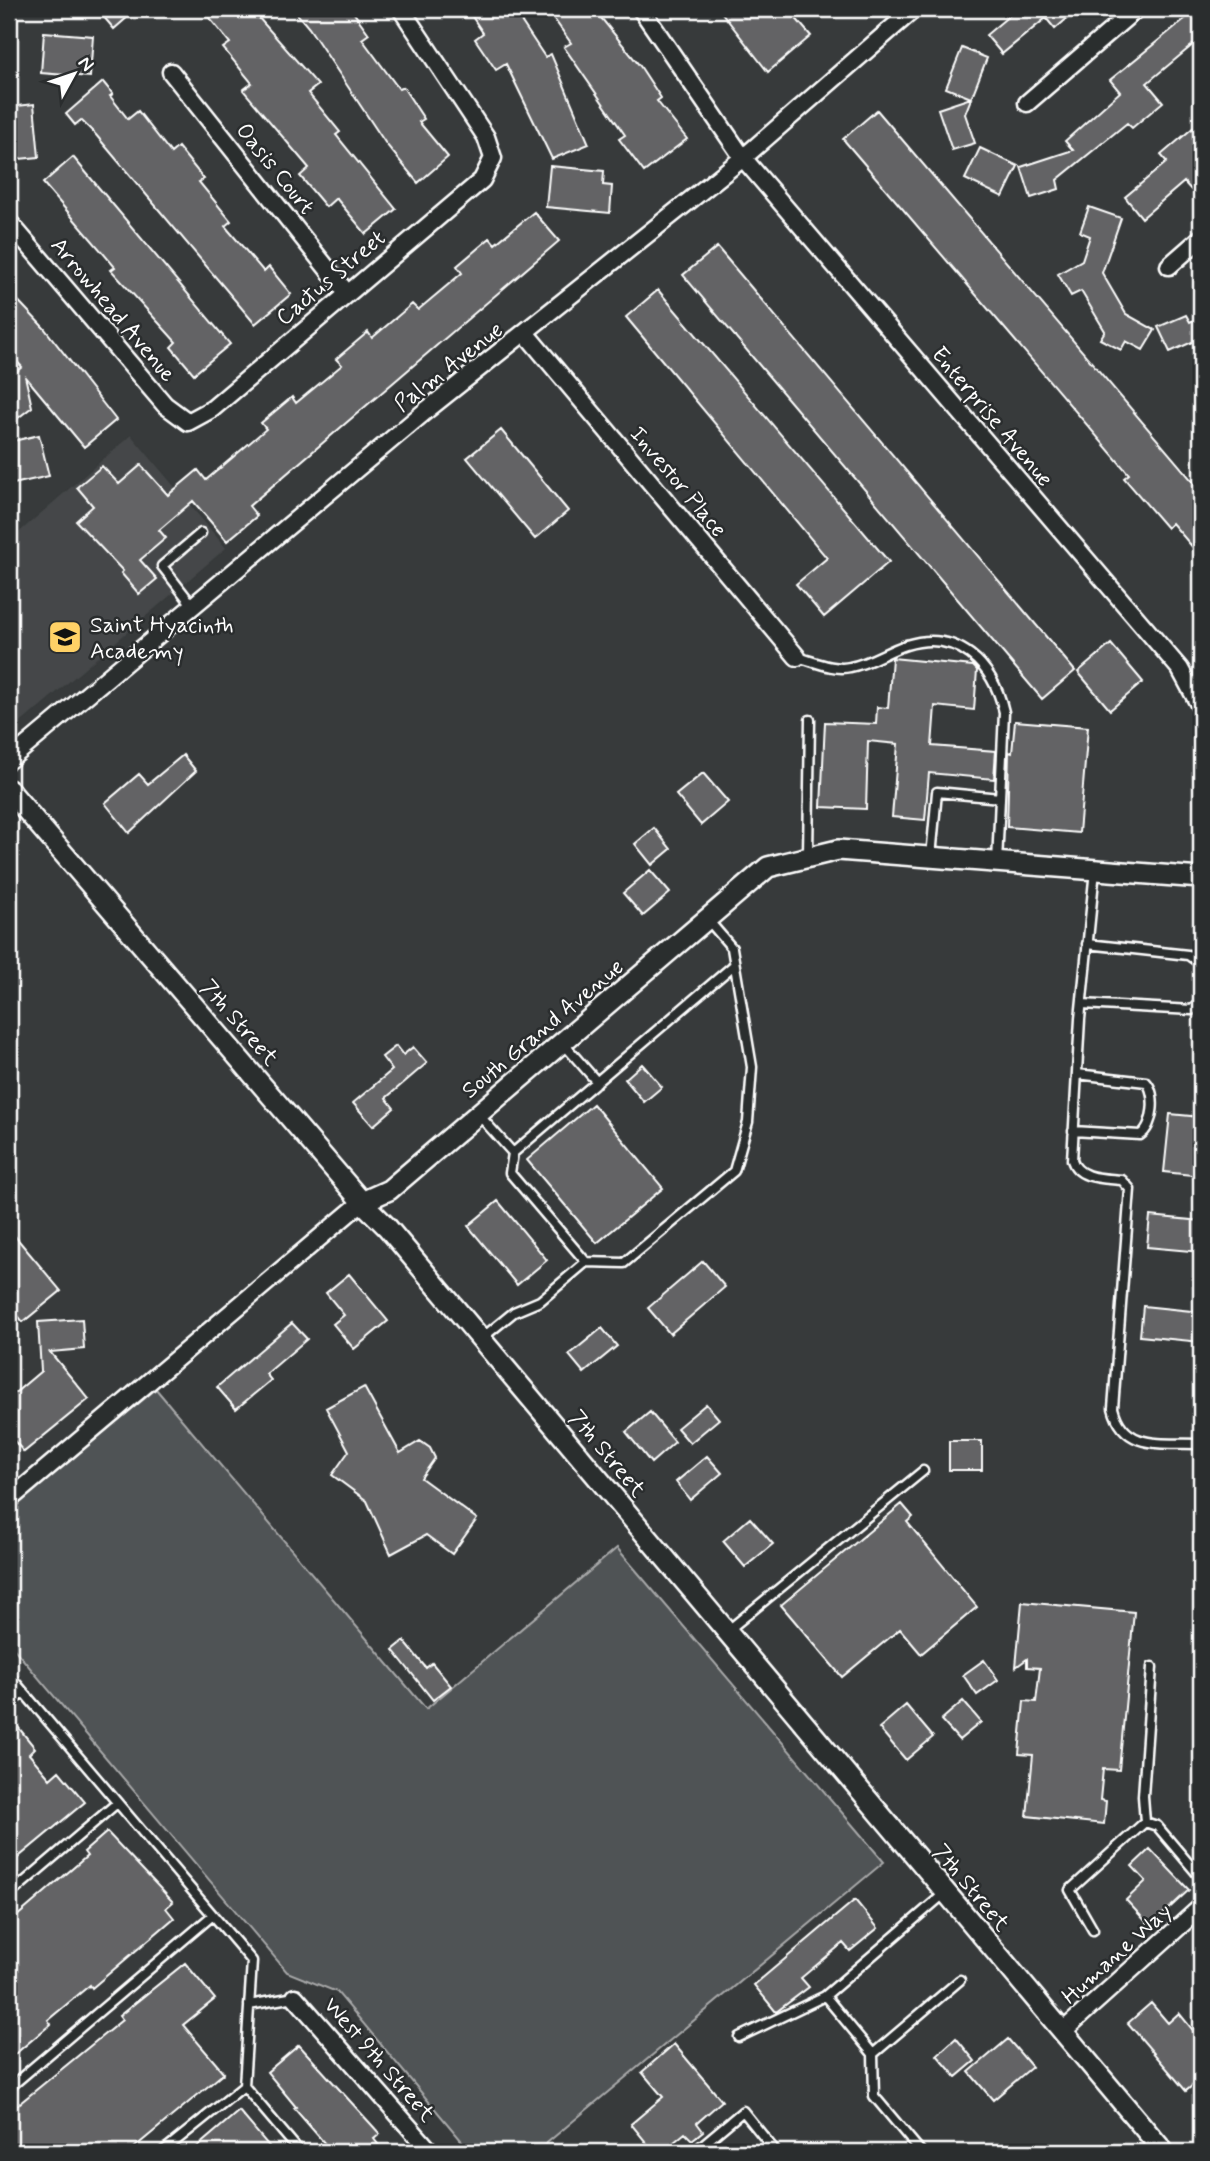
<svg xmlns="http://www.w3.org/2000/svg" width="1210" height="2161" viewBox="0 0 1210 2161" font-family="Mynerve,sans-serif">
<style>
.built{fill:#444748}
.green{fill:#505354;stroke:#a8a9aa;stroke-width:2}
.building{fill:#636465;stroke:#fff;stroke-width:2}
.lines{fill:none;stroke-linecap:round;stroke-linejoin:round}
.service-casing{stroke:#fff;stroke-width:13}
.minor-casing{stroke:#fff;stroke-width:21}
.tertiary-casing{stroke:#fff;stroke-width:24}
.service{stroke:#2a2d2e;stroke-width:8}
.minor{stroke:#2a2d2e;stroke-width:16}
.tertiary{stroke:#2a2d2e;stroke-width:19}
.labels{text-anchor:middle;stroke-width:5;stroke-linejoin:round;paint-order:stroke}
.street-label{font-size:23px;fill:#fff;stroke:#2a2d2e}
.poi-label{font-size:23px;fill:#fff;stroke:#2a2d2e;text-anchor:start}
</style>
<rect width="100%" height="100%" fill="#373a3b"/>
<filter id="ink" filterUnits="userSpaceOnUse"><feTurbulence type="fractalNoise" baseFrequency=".0143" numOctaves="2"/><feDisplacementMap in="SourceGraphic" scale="14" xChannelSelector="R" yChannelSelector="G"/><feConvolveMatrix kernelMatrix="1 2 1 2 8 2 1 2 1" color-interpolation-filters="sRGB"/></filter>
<g filter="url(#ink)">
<path class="built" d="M 131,435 L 226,548 L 17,726 L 9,726 L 9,541 Z"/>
<path class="green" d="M 156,1389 L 426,1709 L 617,1548 L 884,1862 L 536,2152 L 471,2152 L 337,1992 L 287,1972 L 9,1643 L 9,1522 L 21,1501 Z"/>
<path class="building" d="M 97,9 L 137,9 L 114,29 Z
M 202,9 L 251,9 L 318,85 L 308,93 L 340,132 L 336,135 L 396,209 L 366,234 L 336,198 L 326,207 L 300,176 L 309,168 L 243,90 L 252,83 L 223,48 L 230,43 Z
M 293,9 L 351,9 L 369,34 L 362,39 L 399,89 L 403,87 L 424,119 L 419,122 L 448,157 L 418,183 L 386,144 L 309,28 Z
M 467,9 L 513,9 L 545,57 L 551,54 L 589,144 L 552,159 L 506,64 L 496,70 L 475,39 L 483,33 Z
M 547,9 L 594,9 L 640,66 L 661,98 L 657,101 L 687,139 L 644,172 L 619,139 L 625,135 L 564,47 L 571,43 Z
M 719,9 L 788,9 L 811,36 L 768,72 Z
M 1017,9 L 1078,9 L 1055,29 L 1046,18 L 1002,54 L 986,35 Z
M 1197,9 L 1201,9 L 1201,38 L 1147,83 L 1163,102 L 1132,128 L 1127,123 L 1057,180 L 1059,189 L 1031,198 L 1021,167 L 1073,150 L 1065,141 L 1120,92 L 1110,80 Z
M 44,32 L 93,36 L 90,77 L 41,73 Z
M 962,48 L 987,58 L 965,114 L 975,143 L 952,150 L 938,109 L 971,98 L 946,88 Z
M 103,82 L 113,94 L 110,96 L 128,119 L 138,111 L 171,153 L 178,147 L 204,179 L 199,182 L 231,221 L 225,226 L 264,272 L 269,267 L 291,294 L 255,324 L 96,135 L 81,120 L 75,125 L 66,114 Z
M 34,104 L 39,157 L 9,160 L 9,107 Z
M 877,110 L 1201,491 L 1201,557 L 1172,523 L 1167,528 L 1124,478 L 1129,474 L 843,139 Z
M 1201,121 L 1201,185 L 1193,192 L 1184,182 L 1142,218 L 1125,197 L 1167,162 L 1161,155 Z
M 980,148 L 1018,166 L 1003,197 L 965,179 Z
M 73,157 L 230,344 L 194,374 L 171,347 L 176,342 L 111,270 L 115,267 L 43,183 Z
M 550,166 L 604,171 L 603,185 L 612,186 L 610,213 L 546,207 Z
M 1089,207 L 1121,218 L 1102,273 L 1126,314 L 1155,330 L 1143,350 L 1126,341 L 1121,350 L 1100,339 L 1105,331 L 1081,291 L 1071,296 L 1058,274 L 1082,260 L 1090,236 L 1080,232 Z
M 534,212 L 559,241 L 249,506 L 257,516 L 227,541 L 193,501 L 159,530 L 166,538 L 140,560 L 157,579 L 139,594 L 121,573 L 123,571 L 76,521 L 93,506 L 77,487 L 102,466 L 119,484 L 141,465 L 168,495 L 198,470 L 206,480 L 266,429 L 261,423 L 292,397 L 296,403 L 342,365 L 336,359 L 368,332 L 372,338 L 412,304 L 418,310 L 462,273 L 457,266 L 490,238 L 495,244 Z
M 717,247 L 1075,671 L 1042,699 L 683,275 Z
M 658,290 L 889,562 L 824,617 L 796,584 L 827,558 L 626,317 Z
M 9,291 L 44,328 L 116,420 L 84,447 L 25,376 L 32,407 L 9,425 L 9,378 L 22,367 L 9,353 Z
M 1186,315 L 1190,322 L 1201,317 L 1201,338 L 1170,352 L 1158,327 Z
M 501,430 L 568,511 L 535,539 L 467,458 Z
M 39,435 L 49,476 L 9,485 L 9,442 Z
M 1111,644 L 1143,682 L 1110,710 L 1078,672 Z
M 892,658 L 973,666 L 977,670 L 974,710 L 935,706 L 932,746 L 996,751 L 994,779 L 929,773 L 925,820 L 892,817 L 898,744 L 868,741 L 866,809 L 821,807 L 825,722 L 876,724 L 877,707 L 888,708 Z
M 1015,721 L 1088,727 L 1079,833 L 1007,827 L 1009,752 L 1012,753 Z
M 183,755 L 196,771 L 129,833 L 105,803 L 139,774 L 148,784 Z
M 703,773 L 728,802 L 701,825 L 676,795 Z
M 654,828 L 671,849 L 652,865 L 635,844 Z
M 650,870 L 670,893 L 643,916 L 623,893 Z
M 396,1046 L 403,1055 L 413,1047 L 427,1063 L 386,1098 L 394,1108 L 373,1126 L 353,1103 L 392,1070 L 382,1057 Z
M 642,1064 L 662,1087 L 644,1102 L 625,1079 Z
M 593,1104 L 663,1188 L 597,1243 L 527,1160 Z
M 1170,1114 L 1201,1117 L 1201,1176 L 1164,1172 Z
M 498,1201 L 547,1260 L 517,1285 L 468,1226 Z
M 1150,1216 L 1201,1221 L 1201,1252 L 1147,1247 Z
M 9,1229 L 61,1291 L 23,1322 L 9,1305 Z
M 703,1261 L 725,1287 L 670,1334 L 648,1308 Z
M 349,1274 L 388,1321 L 354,1349 L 333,1324 L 344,1315 L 326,1293 Z
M 1143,1306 L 1201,1312 L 1201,1342 L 1140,1336 Z
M 82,1319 L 84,1349 L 50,1352 L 89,1399 L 24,1452 L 9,1435 L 9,1398 L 41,1371 L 38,1322 Z
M 292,1323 L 307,1339 L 266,1374 L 271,1380 L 236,1409 L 217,1387 Z
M 602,1328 L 617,1346 L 584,1373 L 569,1355 Z
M 364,1387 L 400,1453 L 420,1441 L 430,1448 L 435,1458 L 421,1478 L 477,1519 L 452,1554 L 426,1535 L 391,1554 L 367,1501 L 332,1475 L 349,1451 L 326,1408 Z
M 706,1404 L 719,1419 L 690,1443 L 677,1428 Z
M 650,1412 L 675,1442 L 651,1463 L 626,1432 Z
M 949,1441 L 982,1441 L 982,1470 L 949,1470 Z
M 707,1456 L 722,1473 L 690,1500 L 676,1482 Z
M 902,1504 L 913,1517 L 907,1522 L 977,1607 L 921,1654 L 900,1629 L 842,1677 L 781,1605 Z
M 750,1518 L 773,1544 L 745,1567 L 723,1541 Z
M 1022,1602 L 1134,1612 L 1119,1770 L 1103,1769 L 1100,1800 L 1106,1801 L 1104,1824 L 1027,1816 L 1033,1755 L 1019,1754 L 1024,1701 L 1036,1702 L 1040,1668 L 1027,1667 L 1027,1659 L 1016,1667 Z
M 404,1641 L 426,1668 L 432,1663 L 451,1686 L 433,1700 L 393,1650 Z
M 984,1660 L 998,1680 L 977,1695 L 963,1675 Z
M 963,1701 L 981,1722 L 959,1740 L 941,1720 Z
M 906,1705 L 933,1737 L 906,1760 L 879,1728 Z
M 18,1727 L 35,1748 L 29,1754 L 50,1779 L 59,1771 L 85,1802 L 9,1865 L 9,1735 Z
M 107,1832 L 173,1902 L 166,1908 L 174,1918 L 92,1988 L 90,1985 L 48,2020 L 51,2024 L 9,2059 L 9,1923 L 87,1856 L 84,1852 Z
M 1150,1849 L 1189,1890 L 1150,1926 L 1126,1900 L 1146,1881 L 1132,1866 Z
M 855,1900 L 878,1928 L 850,1951 L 843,1943 L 801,1978 L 809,1987 L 776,2012 L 754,1985 Z
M 185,1963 L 215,1999 L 183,2025 L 224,2073 L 129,2152 L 9,2152 L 9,2112 L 122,2020 L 119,2016 Z
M 1151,2003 L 1168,2023 L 1179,2013 L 1201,2040 L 1201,2078 L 1186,2091 L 1128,2023 Z
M 956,2038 L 975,2061 L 956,2077 L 937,2055 Z
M 1008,2039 L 1032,2067 L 993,2100 L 969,2072 Z
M 674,2044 L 722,2101 L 697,2123 L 703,2131 L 692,2140 L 685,2133 L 662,2152 L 654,2152 L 631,2124 L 663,2097 L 642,2072 Z
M 299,2045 L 380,2134 L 374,2139 L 384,2152 L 332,2152 L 294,2108 L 296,2107 L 267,2072 Z
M 239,2111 L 274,2152 L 191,2152 Z"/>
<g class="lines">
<g class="service-casing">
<path id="service" d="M 193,606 L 162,566 L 201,533
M 797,657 C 813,661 834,671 850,667 C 869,664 887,651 906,645 C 958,629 993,664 1004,712 L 997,863
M 808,856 L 810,720
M 931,857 L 937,792 L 1000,798
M 1095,870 L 1080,1019 L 1072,1160 C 1078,1180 1105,1178 1122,1180 L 1130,1189 L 1113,1408 C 1124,1452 1164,1442 1201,1444
M 1087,944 L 1188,955 L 1201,964
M 1082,1004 L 1192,1010 L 1199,1003 L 1201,981
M 563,1043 L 597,1082
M 478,1114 L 513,1153
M 1073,1131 L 1140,1135 C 1154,1127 1157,1093 1146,1082 L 1077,1074
M 586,1262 L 510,1173 L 513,1153 L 734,965
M 481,1339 L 514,1312 L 540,1301 L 586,1262 L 624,1263 L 734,1171 L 748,1122 L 752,1067 L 732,948 L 708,920
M 726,1632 L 923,1471
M 9,1675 L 252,1961 L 244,2086 L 300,2152
M 9,1705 L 23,1692
M 1145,1822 L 1143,1796 L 1152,1667
M 9,1895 L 117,1803
M 1093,1930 L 1070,1890 L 1145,1822 L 1157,1826 L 1201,1878
M 249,2005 L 295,1997
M 739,2037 L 825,1996
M 873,2054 L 960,1980
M 9,2088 L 213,1915
M 162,2152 L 244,2086
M 694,2152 L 743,2111 L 776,2152
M 921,2152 L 874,2096 L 873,2054 L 825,1996 L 945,1893"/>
</g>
<g class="minor-casing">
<path id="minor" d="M 641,9 L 743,158 L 1180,669 L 1201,708
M 171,72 L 346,292
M 1027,103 L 1136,9
M 9,222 L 165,405 L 188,422 L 212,409 L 482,180 L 493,158 L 486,137 L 401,9
M 1169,266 L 1201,238
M 526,334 L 797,657
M 9,760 L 428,409 L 743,158 L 914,9
M 9,1500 L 362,1202
M 295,1997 L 431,2152
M 1062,2032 L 1201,1907"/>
</g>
<g class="tertiary-casing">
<path id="tertiary" d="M 9,790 L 362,1202 L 387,1227 L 1164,2152
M 362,1202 L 389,1190 L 768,867 L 838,850 L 1201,878"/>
</g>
<use href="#service" class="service"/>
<use href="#minor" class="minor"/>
<use href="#tertiary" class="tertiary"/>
</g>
</g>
<defs>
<g id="school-square" transform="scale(1.75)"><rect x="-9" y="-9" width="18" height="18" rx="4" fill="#ffd166" stroke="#2a2d2e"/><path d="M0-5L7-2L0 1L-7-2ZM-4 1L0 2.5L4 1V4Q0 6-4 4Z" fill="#111"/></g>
</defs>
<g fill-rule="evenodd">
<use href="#school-square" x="65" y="637"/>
</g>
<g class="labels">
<g class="street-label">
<text transform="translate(276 168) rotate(51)" y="8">Oasis Court</text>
<text transform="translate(330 277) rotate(-40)" y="8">Cactus Street</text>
<text transform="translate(114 309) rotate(50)" y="8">Arrowhead Avenue</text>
<text transform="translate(448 366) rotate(-38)" y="8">Palm Avenue</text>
<text transform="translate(993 416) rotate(50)" y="8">Enterprise Avenue</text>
<text transform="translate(679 481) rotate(50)" y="8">Investor Place</text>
<text transform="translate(240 1022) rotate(49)" y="8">7th Street</text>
<text transform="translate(542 1028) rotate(-40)" y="8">South Grand Avenue</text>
<text transform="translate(608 1453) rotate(50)" y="8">7th Street</text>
<text transform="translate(972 1887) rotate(50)" y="8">7th Street</text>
<text transform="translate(1116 1953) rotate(-42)" y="8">Humane Way</text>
<text transform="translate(380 2059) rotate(49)" y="8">West 9th Street</text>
</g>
<g class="poi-label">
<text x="90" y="632">Saint Hyacinth<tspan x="90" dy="26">Academy</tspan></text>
</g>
</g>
<rect width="1210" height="2161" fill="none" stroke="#2a2d2e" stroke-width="35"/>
<rect x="18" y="18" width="1175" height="2126" fill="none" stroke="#fff" stroke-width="2.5" filter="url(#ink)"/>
<g transform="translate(74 74) rotate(50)" stroke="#2a2d2e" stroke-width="5" paint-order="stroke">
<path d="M0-5L12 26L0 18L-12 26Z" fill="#ffffff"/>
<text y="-10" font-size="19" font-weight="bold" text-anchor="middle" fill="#ffffff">N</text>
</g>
</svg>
